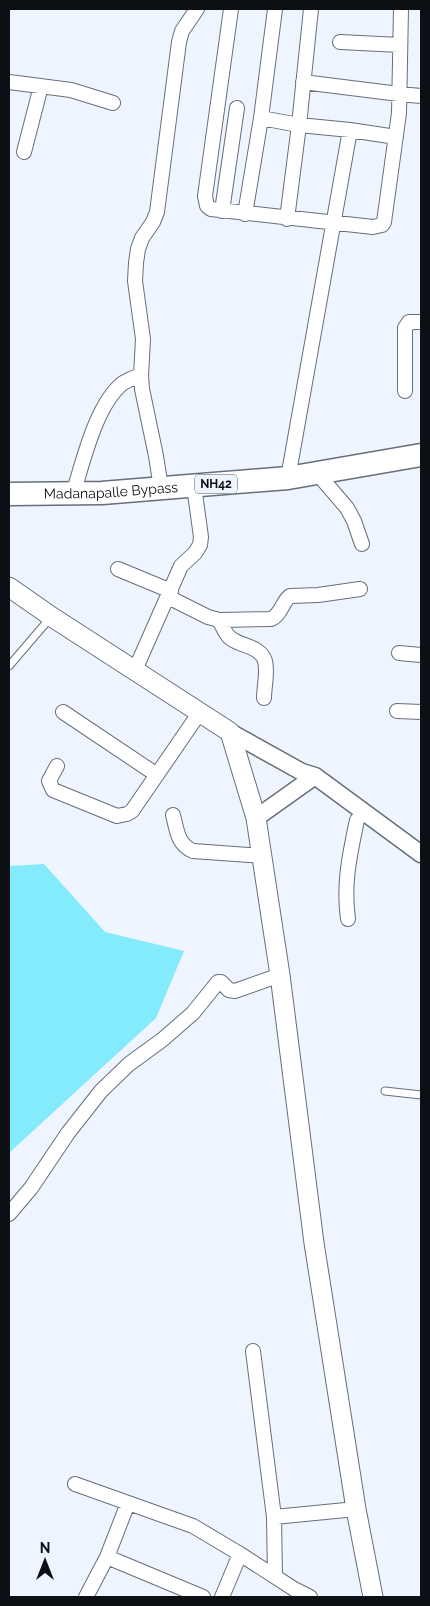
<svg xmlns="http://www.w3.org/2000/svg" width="430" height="1606" viewBox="0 0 430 1606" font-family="Raleway,sans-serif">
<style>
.water{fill:#83ebfc}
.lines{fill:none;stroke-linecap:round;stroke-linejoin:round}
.service-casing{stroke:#666e7c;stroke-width:9}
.minor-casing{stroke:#666e7c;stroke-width:16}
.tertiary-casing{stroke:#666e7c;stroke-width:19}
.secondary-casing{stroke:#666e7c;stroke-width:21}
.trunk-casing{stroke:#666e7c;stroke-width:25}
.service{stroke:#fff;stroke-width:7}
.minor{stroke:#fff;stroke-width:14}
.tertiary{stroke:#fff;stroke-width:16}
.secondary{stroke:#fff;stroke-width:19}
.trunk{stroke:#fff;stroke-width:22}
.labels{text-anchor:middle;stroke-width:4;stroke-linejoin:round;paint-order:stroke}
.shield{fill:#eff5fe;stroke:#50545a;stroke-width:1}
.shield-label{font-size:12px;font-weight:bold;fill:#0c0f14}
.street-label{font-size:14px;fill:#0c0f14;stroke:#eff5fe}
</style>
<rect width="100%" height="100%" fill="#eff5fe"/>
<path class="water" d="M 44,864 L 105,932 L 184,951 L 156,1018 L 9,1153 L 9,866 Z"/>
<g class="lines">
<g class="service-casing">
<path id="service" d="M 9,666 L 51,617
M 385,1091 L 421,1095"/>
</g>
<g class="minor-casing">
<path id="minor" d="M 231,9 L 205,196 L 207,206 L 211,209 L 373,227 L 382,225 L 384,222 L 399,113 L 401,9
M 340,42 L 400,45
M 9,82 L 71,90 L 113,103
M 303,82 L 399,94 L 421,96
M 261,118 L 299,125 L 350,130 L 288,478
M 350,130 L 396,137
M 24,152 L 41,86
M 222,211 L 237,108
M 245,214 L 261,118 L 275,9
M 287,219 L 299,125 L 311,9
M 405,391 L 405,328 L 409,322 L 421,322
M 317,473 L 347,508 L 354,521 L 362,544
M 161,488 L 156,456 L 142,389 L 141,375 L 143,339 L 135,281 L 136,263 L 138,249 L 142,238 L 153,222 L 157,212 L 179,42 L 182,31 L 197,9
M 73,494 C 83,462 96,404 123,383 C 128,380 135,377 141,375
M 118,569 L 171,591
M 168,597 L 208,617 L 219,620 L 271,619 C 281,615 282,602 290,596 L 318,595 L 360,589
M 219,620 C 222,625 225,633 229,637 C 240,647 260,645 265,661 C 268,672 264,687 264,698
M 399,653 L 421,655
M 135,670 L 181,566 L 195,553 L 200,545 L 201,537 L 194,486
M 397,711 L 421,712
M 63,712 L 157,775
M 57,766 L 49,781 L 53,790 L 117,816 L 127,814 L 132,811 L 200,712
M 173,815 C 177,830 177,844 193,851 L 262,856
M 348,919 C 343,883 350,854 357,820
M 9,1214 L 31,1188 L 68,1133 L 101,1091 L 129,1064 L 162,1040 L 193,1013 L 218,982 L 221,982 L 229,990 L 235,991 L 280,975
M 253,1351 L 274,1517 L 275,1576
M 75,1484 L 193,1526 L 240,1554
M 274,1517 L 356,1509
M 107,1557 L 128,1503
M 86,1597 L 107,1557 L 203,1597
M 222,1597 L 240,1554 L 294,1589 L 310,1597"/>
</g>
<g class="tertiary-casing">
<path id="tertiary" d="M 230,732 L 302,772 L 315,776 L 421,854
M 256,818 L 315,776"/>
</g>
<g class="secondary-casing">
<path id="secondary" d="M 9,587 L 52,617 L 230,732 L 256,818 L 280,975 L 314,1243 L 356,1509 L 373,1597"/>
</g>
<g class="trunk-casing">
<g id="trunk">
<path id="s1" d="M 9,494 L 102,493 L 288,478 L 421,455"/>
</g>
</g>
<use href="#service" class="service"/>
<use href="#minor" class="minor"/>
<use href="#tertiary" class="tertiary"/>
<use href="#secondary" class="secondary"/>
<use href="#trunk" class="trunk"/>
</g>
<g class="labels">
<rect class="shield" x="195" y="474.5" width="42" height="19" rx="4"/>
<g class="shield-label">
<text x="216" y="488">NH42</text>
</g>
<g class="street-label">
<text dy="5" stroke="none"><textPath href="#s1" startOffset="102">Madanapalle Bypass</textPath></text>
</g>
</g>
<rect width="430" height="1606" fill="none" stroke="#0c0f14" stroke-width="20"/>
<g transform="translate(45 1561)" stroke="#eff5fe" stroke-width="4" paint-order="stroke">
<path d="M0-4L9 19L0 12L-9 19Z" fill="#0c0f14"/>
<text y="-8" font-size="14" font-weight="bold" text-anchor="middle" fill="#0c0f14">N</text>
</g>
</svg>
